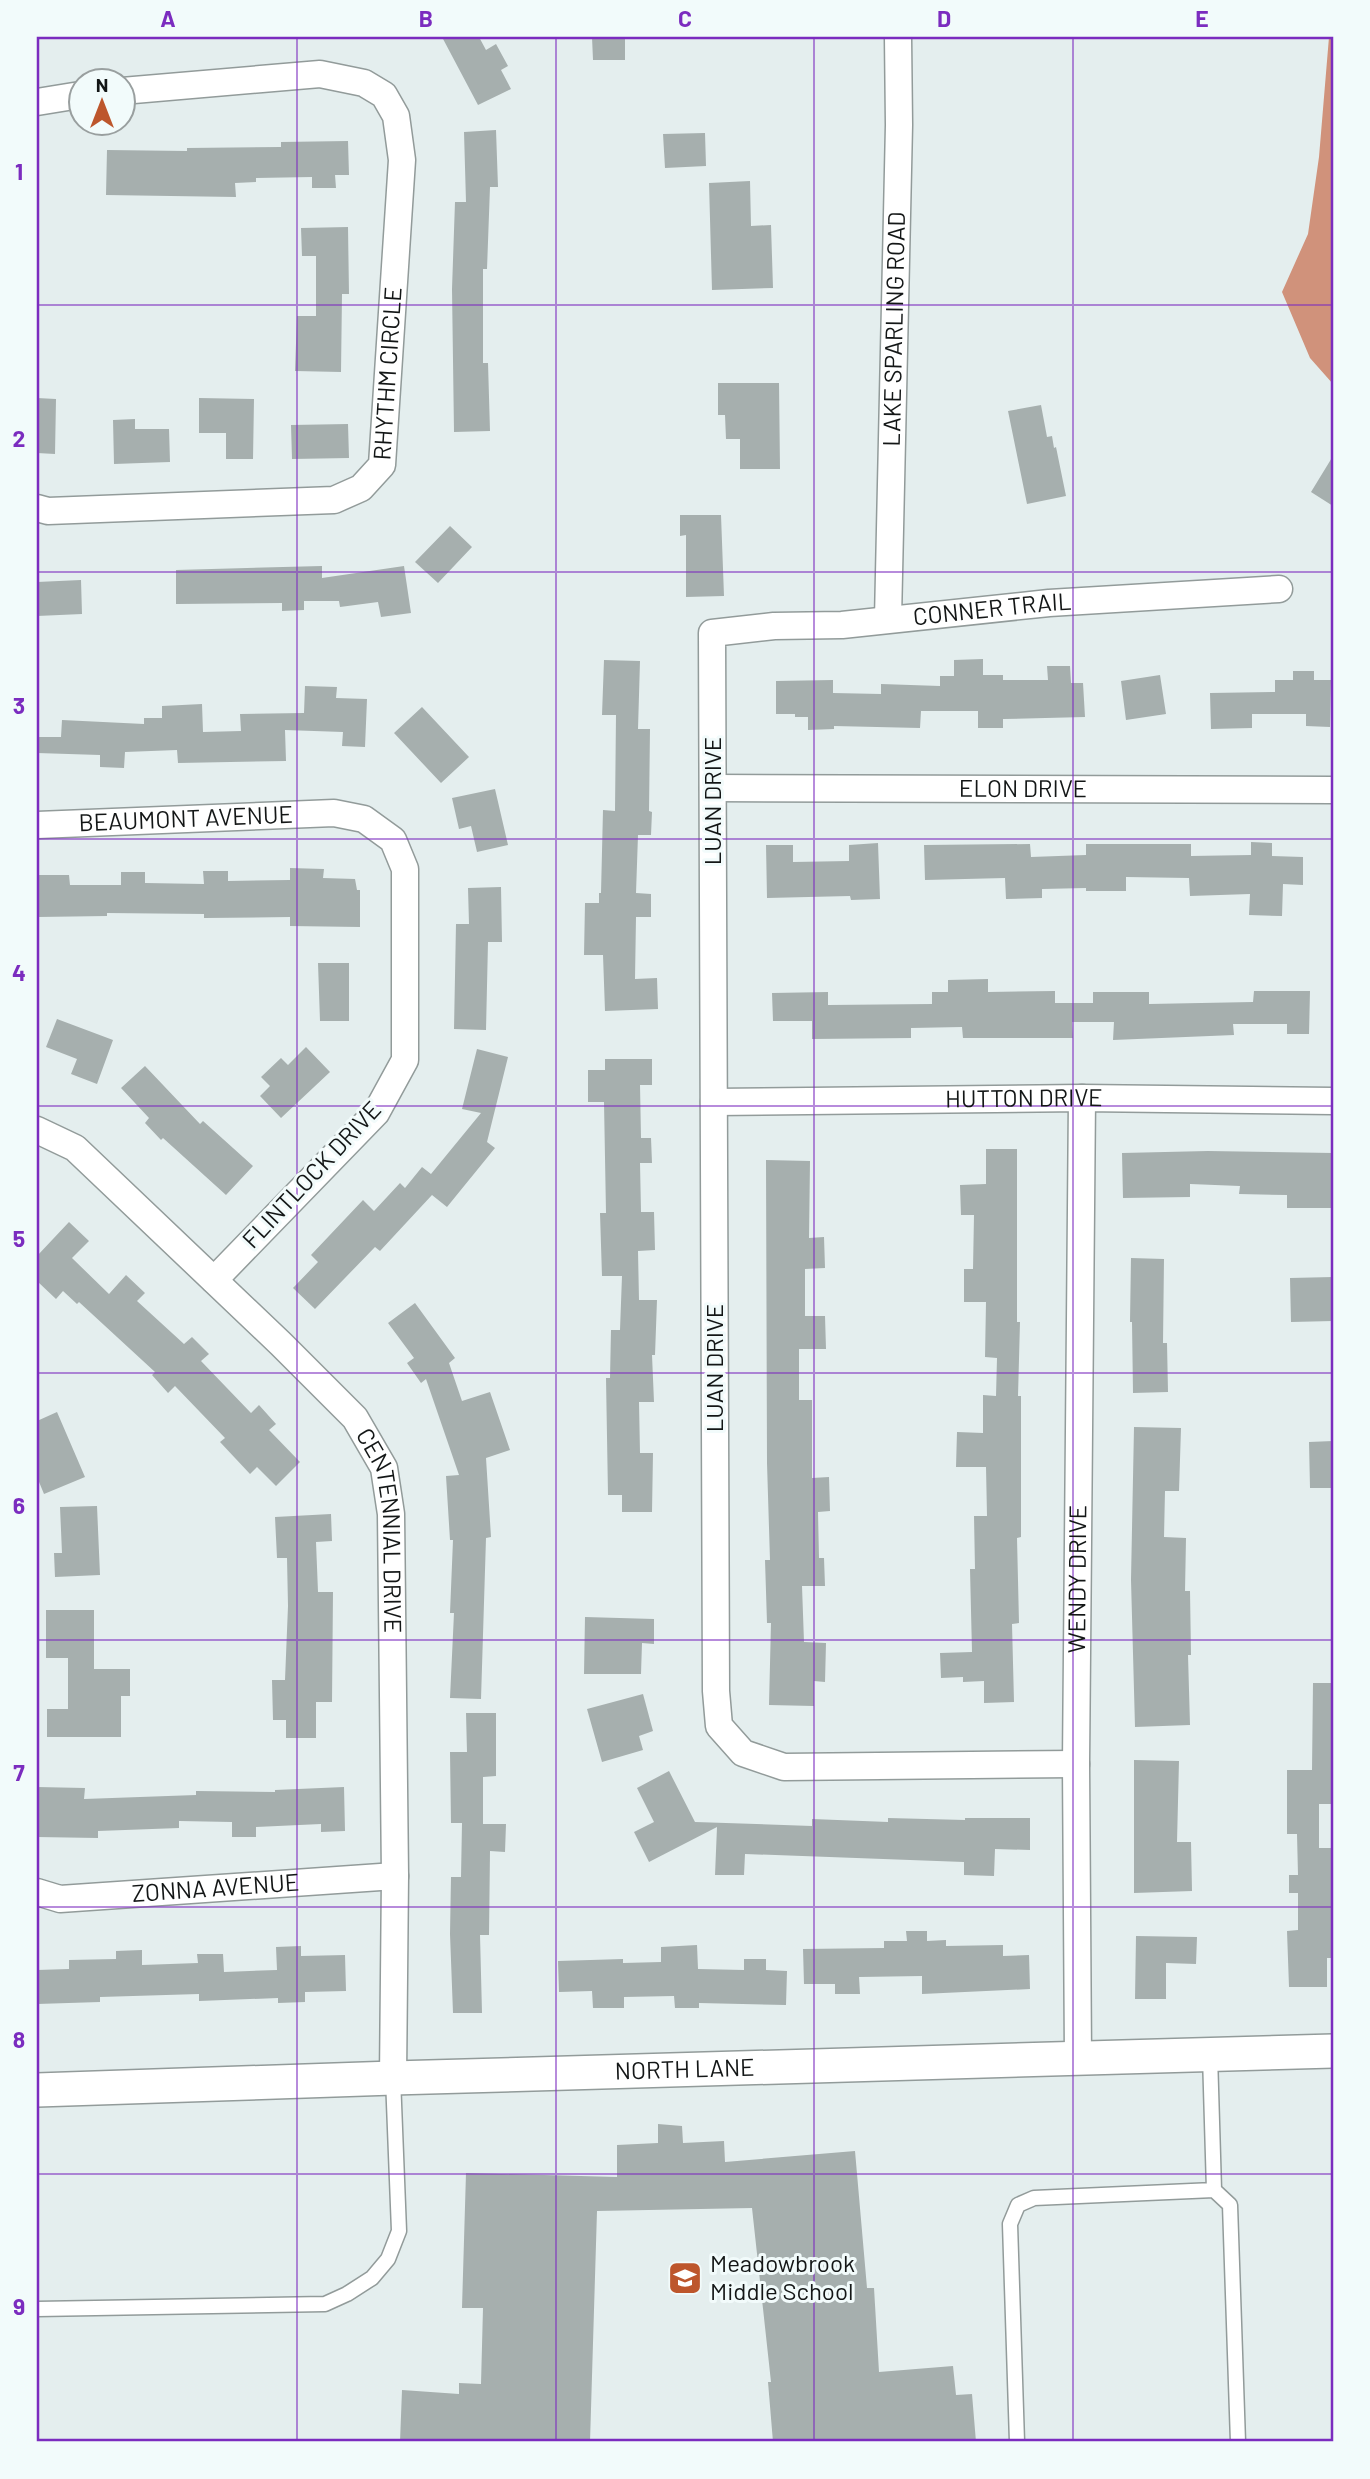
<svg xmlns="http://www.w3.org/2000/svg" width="1370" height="2479" viewBox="0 0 1370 2479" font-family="Barlow,sans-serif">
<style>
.water{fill:#d0927b}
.building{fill:#a6afae}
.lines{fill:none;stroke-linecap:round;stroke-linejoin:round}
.service-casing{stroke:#929b9a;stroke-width:17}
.minor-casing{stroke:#929b9a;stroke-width:29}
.tertiary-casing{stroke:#929b9a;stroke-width:36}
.service{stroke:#fff;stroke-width:14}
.minor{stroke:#fff;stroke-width:26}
.tertiary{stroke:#fff;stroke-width:33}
.grid{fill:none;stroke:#7b2cbf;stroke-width:2;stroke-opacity:0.55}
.labels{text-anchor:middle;stroke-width:6;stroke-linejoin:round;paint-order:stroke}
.street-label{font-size:24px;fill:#131616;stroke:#f2fbfb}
.poi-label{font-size:24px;fill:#131616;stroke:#f2fbfb;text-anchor:start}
.neatline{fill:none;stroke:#7b2cbf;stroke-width:2.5}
.grid-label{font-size:23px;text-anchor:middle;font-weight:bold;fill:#7b2cbf}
</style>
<rect width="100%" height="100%" fill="#e4eeee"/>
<path class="water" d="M 1329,37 L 1333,37 L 1333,384 L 1310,358 L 1282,292 L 1308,234 L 1319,157 Z"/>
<path class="building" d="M 442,37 L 479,37 L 486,50 L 496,44 L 508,66 L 501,70 L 511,89 L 478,105 Z
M 592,37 L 625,37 L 625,60 L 593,60 Z
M 496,130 L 498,187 L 490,187 L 487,269 L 483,269 L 483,363 L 488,363 L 490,431 L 454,432 L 452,289 L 455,202 L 466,202 L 464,132 Z
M 705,133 L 706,166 L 665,168 L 663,134 Z
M 348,141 L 349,175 L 335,175 L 336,188 L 312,188 L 312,177 L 256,178 L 256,182 L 235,183 L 236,197 L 106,195 L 107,150 L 187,151 L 187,148 L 281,147 L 281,142 Z
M 750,181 L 751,226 L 771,225 L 773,288 L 712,290 L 709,183 Z
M 348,227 L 349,294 L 342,294 L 341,372 L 295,371 L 297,316 L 316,316 L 316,256 L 302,256 L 301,228 Z
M 718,383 L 779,383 L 780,469 L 740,469 L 740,439 L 726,439 L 725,415 L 718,415 Z
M 37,398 L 56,399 L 55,454 L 37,453 Z
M 199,398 L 254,399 L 253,459 L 226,459 L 226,433 L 199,433 Z
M 1041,405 L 1047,437 L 1052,436 L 1054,448 L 1056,447 L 1066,496 L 1027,504 L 1008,411 Z
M 135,419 L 135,429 L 169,429 L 170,462 L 114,464 L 113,420 Z
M 348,424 L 349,458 L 292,459 L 291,425 Z
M 1333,456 L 1333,506 L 1311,492 Z
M 680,515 L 721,515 L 724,596 L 686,597 L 686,535 L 680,536 Z
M 450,526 L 472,547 L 438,583 L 415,562 Z
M 322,566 L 322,578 L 404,566 L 411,613 L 381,617 L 378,602 L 340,607 L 339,601 L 304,601 L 304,610 L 282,611 L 282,603 L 176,604 L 176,570 Z
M 81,580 L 82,614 L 37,616 L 37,582 Z
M 983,659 L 983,675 L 1003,675 L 1003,680 L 1048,680 L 1047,666 L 1070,666 L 1071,683 L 1083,683 L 1085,717 L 1003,719 L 1003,728 L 978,728 L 978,711 L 921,711 L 920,728 L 834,726 L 834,729 L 808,730 L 808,717 L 795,717 L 795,714 L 776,714 L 776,681 L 833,680 L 833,693 L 881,694 L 881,684 L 940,686 L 940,676 L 954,676 L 954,660 Z
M 604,660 L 640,661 L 638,729 L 650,729 L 649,811 L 652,812 L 651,835 L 638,835 L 636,893 L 651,894 L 651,917 L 636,917 L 635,979 L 657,978 L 658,1009 L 605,1011 L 603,955 L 584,955 L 585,903 L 599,903 L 599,893 L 601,893 L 603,810 L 615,811 L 616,715 L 602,715 Z
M 1293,671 L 1314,671 L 1314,680 L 1331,680 L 1330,727 L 1306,726 L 1306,714 L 1252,714 L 1252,728 L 1211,729 L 1210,693 L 1275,692 L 1275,680 L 1293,680 Z
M 1160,675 L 1166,714 L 1126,720 L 1121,681 Z
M 305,686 L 337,687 L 336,698 L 367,699 L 365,747 L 342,746 L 343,732 L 285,730 L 286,761 L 178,763 L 177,750 L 125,752 L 124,768 L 100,767 L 100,755 L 37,753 L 37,737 L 61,737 L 62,720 L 144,724 L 144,718 L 162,718 L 162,706 L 202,704 L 203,732 L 241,731 L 240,714 L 304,713 Z
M 422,707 L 469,757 L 441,783 L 394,733 Z
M 495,789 L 508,845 L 477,852 L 471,826 L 459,829 L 452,798 Z
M 1251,842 L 1272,843 L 1272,856 L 1303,857 L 1303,885 L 1283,884 L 1282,916 L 1249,915 L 1250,894 L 1190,896 L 1189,878 L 1126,877 L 1126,891 L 1086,891 L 1086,888 L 1042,889 L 1042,898 L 1006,899 L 1005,878 L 925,880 L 924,845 L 1030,844 L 1031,857 L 1086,855 L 1086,844 L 1191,844 L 1191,856 L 1251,855 Z
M 878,843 L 880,899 L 851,900 L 850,896 L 767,898 L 766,845 L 793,845 L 793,862 L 849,861 L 849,845 Z
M 290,868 L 324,869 L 323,878 L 355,879 L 357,890 L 360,890 L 360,927 L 290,926 L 290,917 L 204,918 L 204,914 L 107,913 L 107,916 L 38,917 L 37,875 L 69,875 L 70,885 L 121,885 L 121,872 L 145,872 L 145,883 L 204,884 L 203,871 L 228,871 L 228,881 L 290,880 Z
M 501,887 L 502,942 L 488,942 L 486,1030 L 454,1029 L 456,924 L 469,924 L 468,888 Z
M 318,963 L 349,963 L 349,1021 L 320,1021 Z
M 988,979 L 988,992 L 1055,991 L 1055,1003 L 1093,1003 L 1093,992 L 1149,992 L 1149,1004 L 1253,1002 L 1254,991 L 1310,991 L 1309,1034 L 1287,1034 L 1287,1024 L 1233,1024 L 1234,1035 L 1113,1040 L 1114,1022 L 1072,1022 L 1073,1038 L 963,1038 L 962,1027 L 911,1028 L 911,1038 L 812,1039 L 812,1021 L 773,1021 L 772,993 L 828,992 L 828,1005 L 932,1004 L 932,992 L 948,992 L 948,980 Z
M 57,1019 L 113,1040 L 97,1084 L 71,1074 L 77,1059 L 46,1047 Z
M 306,1047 L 330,1072 L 281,1118 L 260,1096 L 270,1086 L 261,1077 L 281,1058 L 288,1065 Z
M 477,1049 L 508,1057 L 487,1142 L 495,1148 L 447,1207 L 432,1195 L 380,1251 L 375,1247 L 315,1309 L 293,1288 L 318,1262 L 311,1255 L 363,1200 L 374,1211 L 400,1183 L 405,1188 L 422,1167 L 431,1174 L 481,1113 L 462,1109 Z
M 605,1059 L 652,1059 L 652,1085 L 640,1085 L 641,1138 L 651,1138 L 652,1163 L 640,1163 L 641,1212 L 654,1212 L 655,1250 L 638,1251 L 639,1300 L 657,1300 L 655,1355 L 652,1355 L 654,1402 L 639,1402 L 640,1453 L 653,1453 L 652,1512 L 622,1512 L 622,1495 L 608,1495 L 606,1378 L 610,1378 L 611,1330 L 620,1330 L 622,1276 L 602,1276 L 600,1213 L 606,1213 L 604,1102 L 588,1102 L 588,1070 L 605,1070 Z
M 145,1066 L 200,1124 L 203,1121 L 253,1166 L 226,1195 L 163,1138 L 161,1140 L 145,1123 L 149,1118 L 121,1088 Z
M 986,1149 L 1017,1149 L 1017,1322 L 1020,1322 L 1018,1396 L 1021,1396 L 1021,1537 L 1017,1538 L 1019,1623 L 1012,1624 L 1014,1702 L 984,1703 L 984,1681 L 963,1682 L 963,1677 L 941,1678 L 940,1653 L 972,1652 L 970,1569 L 975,1569 L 974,1516 L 987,1516 L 986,1467 L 956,1467 L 957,1432 L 983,1433 L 983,1395 L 996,1396 L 997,1358 L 985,1357 L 986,1302 L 964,1302 L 964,1269 L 973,1269 L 974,1215 L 961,1215 L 960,1185 L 986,1184 Z
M 1208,1151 L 1333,1153 L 1333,1208 L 1287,1208 L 1287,1195 L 1239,1194 L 1240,1186 L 1190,1184 L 1190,1197 L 1123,1198 L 1122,1153 Z
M 766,1160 L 810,1161 L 809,1238 L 824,1237 L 825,1268 L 805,1269 L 805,1316 L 825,1316 L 826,1349 L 799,1349 L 799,1400 L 812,1400 L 812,1478 L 829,1477 L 830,1511 L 818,1512 L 819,1558 L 824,1558 L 825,1586 L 802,1586 L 804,1642 L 826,1643 L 825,1682 L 814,1681 L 814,1706 L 769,1705 L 771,1623 L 767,1623 L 765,1560 L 770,1560 L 767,1463 Z
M 69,1222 L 89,1241 L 72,1258 L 109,1294 L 126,1275 L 145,1293 L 137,1301 L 184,1344 L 192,1337 L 209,1354 L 201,1361 L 251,1413 L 259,1405 L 276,1424 L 269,1430 L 300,1462 L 276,1486 L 257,1467 L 250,1474 L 220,1442 L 225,1438 L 175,1386 L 168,1393 L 152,1375 L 155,1372 L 79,1302 L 77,1304 L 63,1291 L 56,1299 L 37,1281 L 37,1256 Z
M 1131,1258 L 1164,1259 L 1163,1343 L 1167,1343 L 1168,1392 L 1133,1393 L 1132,1322 L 1130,1322 Z
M 1333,1277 L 1333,1321 L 1291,1322 L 1290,1278 Z
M 415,1303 L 455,1358 L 449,1363 L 462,1401 L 490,1392 L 510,1450 L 486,1458 L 491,1537 L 486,1538 L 481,1699 L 450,1698 L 454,1613 L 450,1613 L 453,1540 L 450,1540 L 446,1476 L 459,1475 L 426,1379 L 421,1383 L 407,1363 L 414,1358 L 388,1323 Z
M 57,1412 L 85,1477 L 44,1494 L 37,1477 L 37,1421 Z
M 1134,1427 L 1181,1428 L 1179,1491 L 1165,1491 L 1164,1537 L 1186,1538 L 1185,1591 L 1190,1591 L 1191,1655 L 1188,1655 L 1190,1725 L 1135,1727 L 1131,1580 Z
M 1333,1441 L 1333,1488 L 1310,1488 L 1309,1442 Z
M 97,1506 L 100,1575 L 55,1577 L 54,1553 L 62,1553 L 60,1507 Z
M 331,1514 L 332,1541 L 316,1542 L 318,1592 L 333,1592 L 332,1702 L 316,1702 L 316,1738 L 286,1738 L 286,1720 L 273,1720 L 272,1680 L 285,1680 L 288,1606 L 287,1558 L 277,1558 L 275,1517 Z
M 46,1610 L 94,1610 L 94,1669 L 130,1669 L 130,1696 L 121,1696 L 121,1737 L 47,1737 L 47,1709 L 68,1709 L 68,1658 L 46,1658 Z
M 585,1617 L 654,1619 L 654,1644 L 642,1643 L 641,1674 L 584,1674 Z
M 1313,1683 L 1333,1683 L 1333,1804 L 1319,1804 L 1319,1848 L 1333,1848 L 1333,1958 L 1327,1958 L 1327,1987 L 1289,1987 L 1287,1931 L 1298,1930 L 1298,1893 L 1289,1893 L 1289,1875 L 1298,1875 L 1297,1834 L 1287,1834 L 1287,1770 L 1312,1770 Z
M 643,1694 L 653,1731 L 639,1736 L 643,1750 L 602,1762 L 587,1709 Z
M 466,1713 L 496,1713 L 496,1776 L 483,1777 L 483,1824 L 506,1824 L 505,1852 L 490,1851 L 489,1935 L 480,1935 L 482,2013 L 453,2013 L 450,1934 L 451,1877 L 461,1877 L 462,1823 L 451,1823 L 450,1752 L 467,1752 Z
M 1134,1760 L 1179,1761 L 1177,1842 L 1191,1842 L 1192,1891 L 1134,1893 Z
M 669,1771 L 695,1822 L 812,1826 L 812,1819 L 888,1822 L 888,1818 L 965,1820 L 965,1818 L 1030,1818 L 1030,1850 L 995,1849 L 994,1876 L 964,1875 L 964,1862 L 745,1854 L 744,1875 L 715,1875 L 717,1827 L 649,1862 L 634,1832 L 654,1822 L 637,1788 Z
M 37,1787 L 85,1788 L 84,1799 L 196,1795 L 196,1791 L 275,1792 L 275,1790 L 344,1787 L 345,1831 L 321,1832 L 321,1824 L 256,1827 L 256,1837 L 232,1837 L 232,1822 L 179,1821 L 179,1828 L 98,1831 L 98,1838 L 37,1837 Z
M 906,1931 L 927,1931 L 927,1941 L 946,1940 L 946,1946 L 1003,1945 L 1003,1956 L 1029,1955 L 1030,1989 L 922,1994 L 922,1976 L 859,1977 L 860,1994 L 835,1994 L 835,1984 L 804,1984 L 803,1949 L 884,1948 L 884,1941 L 907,1941 Z
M 1136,1936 L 1197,1937 L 1196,1964 L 1166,1963 L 1166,1999 L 1135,1999 Z
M 697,1945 L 698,1969 L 744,1970 L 744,1959 L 766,1959 L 766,1970 L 787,1971 L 786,2005 L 699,2003 L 699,2008 L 675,2008 L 674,1996 L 624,1997 L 624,2008 L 593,2008 L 592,1991 L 559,1992 L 558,1961 L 623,1959 L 623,1963 L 661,1962 L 661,1947 Z
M 301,1946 L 301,1956 L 345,1955 L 346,1991 L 305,1992 L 305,2002 L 278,2003 L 278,1998 L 199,2001 L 199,1994 L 100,1997 L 100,2002 L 37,2004 L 37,1970 L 69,1969 L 69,1960 L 116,1959 L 116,1951 L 142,1950 L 142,1965 L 198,1963 L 197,1954 L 223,1954 L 224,1972 L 277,1970 L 276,1947 Z
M 658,2124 L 682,2126 L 683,2143 L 724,2141 L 725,2162 L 855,2151 L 867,2288 L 874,2288 L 879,2372 L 953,2366 L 956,2395 L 972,2394 L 976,2442 L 773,2442 L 768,2382 L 771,2382 L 752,2208 L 597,2211 L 590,2442 L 400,2442 L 402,2390 L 459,2394 L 459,2383 L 481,2384 L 483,2308 L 462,2308 L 466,2173 L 617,2177 L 617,2145 L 658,2143 Z"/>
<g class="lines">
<g class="service-casing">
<path id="service" d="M 1210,2055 L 1214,2190 L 1230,2205 L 1238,2442
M 37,2309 L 325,2304 L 347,2294 L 372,2278 L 388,2259 L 399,2231 L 393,2078
M 1017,2442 L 1010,2224 L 1018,2205 L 1034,2198 L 1214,2190"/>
</g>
<g class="minor-casing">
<g id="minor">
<path d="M 37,102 L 80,95"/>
<path id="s1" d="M 37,508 L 48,511 L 334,500 L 361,488 L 382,465 L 402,160 L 396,116 L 384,95 L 364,83 L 320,74 L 122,91"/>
<path id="s2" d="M 888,619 L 899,125 L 898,37"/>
<path id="s3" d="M 713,788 L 1333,790"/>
<path id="s4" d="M 37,825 L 334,813 L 364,819 L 393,840 L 405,869 L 405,1060 L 376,1113 L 214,1280"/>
<path id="s5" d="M 714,1102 L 1082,1098 L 1333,1101"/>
<path id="s6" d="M 37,1130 L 75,1148 L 281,1344 L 355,1418 L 384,1468 L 391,1514 L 395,1876 L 393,2078"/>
<path id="s7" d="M 1076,1764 L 784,1767 L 743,1753 L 719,1726 L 716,1691 L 712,633 L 774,626 L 842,625 L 1049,603 L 1279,589"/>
<path id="s8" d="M 37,1892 L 60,1899 L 395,1876"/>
<path id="s9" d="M 1078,2059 L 1076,1764 L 1082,1098"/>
</g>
</g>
<g class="tertiary-casing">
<g id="tertiary">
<path id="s10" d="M 37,2090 L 393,2078 L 1333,2051"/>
</g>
</g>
<use href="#service" class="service"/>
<use href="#minor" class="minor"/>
<use href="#tertiary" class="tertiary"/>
</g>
<path class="grid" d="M 297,37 L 297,2442M 556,37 L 556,2442M 814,37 L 814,2442M 1073,37 L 1073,2442M 37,305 L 1333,305M 37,572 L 1333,572M 37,839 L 1333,839M 37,1106 L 1333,1106M 37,1373 L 1333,1373M 37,1640 L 1333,1640M 37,1907 L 1333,1907M 37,2174 L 1333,2174"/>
<defs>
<g id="school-square" transform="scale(1.75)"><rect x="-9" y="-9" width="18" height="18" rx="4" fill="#bd562c" stroke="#f2fbfb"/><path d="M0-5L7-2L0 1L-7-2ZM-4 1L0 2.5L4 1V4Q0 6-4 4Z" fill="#fff"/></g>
</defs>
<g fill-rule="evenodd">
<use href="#school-square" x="685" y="2278"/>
</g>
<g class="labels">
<g class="street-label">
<text dy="8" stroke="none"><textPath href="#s2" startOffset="290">LAKE SPARLING ROAD</textPath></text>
<text dy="8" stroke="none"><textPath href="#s1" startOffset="450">RHYTHM CIRCLE</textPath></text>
<text dy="8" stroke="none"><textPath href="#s7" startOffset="1746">CONNER TRAIL</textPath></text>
<text dy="8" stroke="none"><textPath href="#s3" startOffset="310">ELON DRIVE</textPath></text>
<text transform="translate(713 801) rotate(-90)" y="8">LUAN DRIVE</text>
<text dy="8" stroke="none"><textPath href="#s4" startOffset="149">BEAUMONT AVENUE</textPath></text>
<text dy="8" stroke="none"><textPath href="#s5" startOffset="310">HUTTON DRIVE</textPath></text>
<text transform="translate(312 1175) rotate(-47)" y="8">FLINTLOCK DRIVE</text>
<text transform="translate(715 1368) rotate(-90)" y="8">LUAN DRIVE</text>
<text dy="8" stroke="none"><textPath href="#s6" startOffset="550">CENTENNIAL DRIVE</textPath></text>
<text dy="8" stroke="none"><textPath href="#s9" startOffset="480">WENDY DRIVE</textPath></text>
<text dy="8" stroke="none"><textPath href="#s8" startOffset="180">ZONNA AVENUE</textPath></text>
<text dy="8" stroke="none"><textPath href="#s10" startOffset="648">NORTH LANE</textPath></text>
</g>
<g class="poi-label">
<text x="710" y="2272">Meadowbrook<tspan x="710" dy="28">Middle School</tspan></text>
</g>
</g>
<rect width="1370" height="2479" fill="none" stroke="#f2fbfb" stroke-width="77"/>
<g transform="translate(102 102)"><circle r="33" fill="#f2fbfb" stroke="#999f9f" stroke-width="2"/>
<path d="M0-5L12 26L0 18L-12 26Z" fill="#bd562c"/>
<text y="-10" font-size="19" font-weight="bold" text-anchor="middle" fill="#131616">N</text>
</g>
<rect x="38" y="38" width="1294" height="2402" class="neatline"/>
<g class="grid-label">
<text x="168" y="27">A</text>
<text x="426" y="27">B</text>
<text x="685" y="27">C</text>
<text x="944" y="27">D</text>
<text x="1202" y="27">E</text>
<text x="19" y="180">1</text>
<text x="19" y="447">2</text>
<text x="19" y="714">3</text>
<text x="19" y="981">4</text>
<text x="19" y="1247">5</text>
<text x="19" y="1514">6</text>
<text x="19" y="1781">7</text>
<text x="19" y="2048">8</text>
<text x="19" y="2315">9</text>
</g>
</svg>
